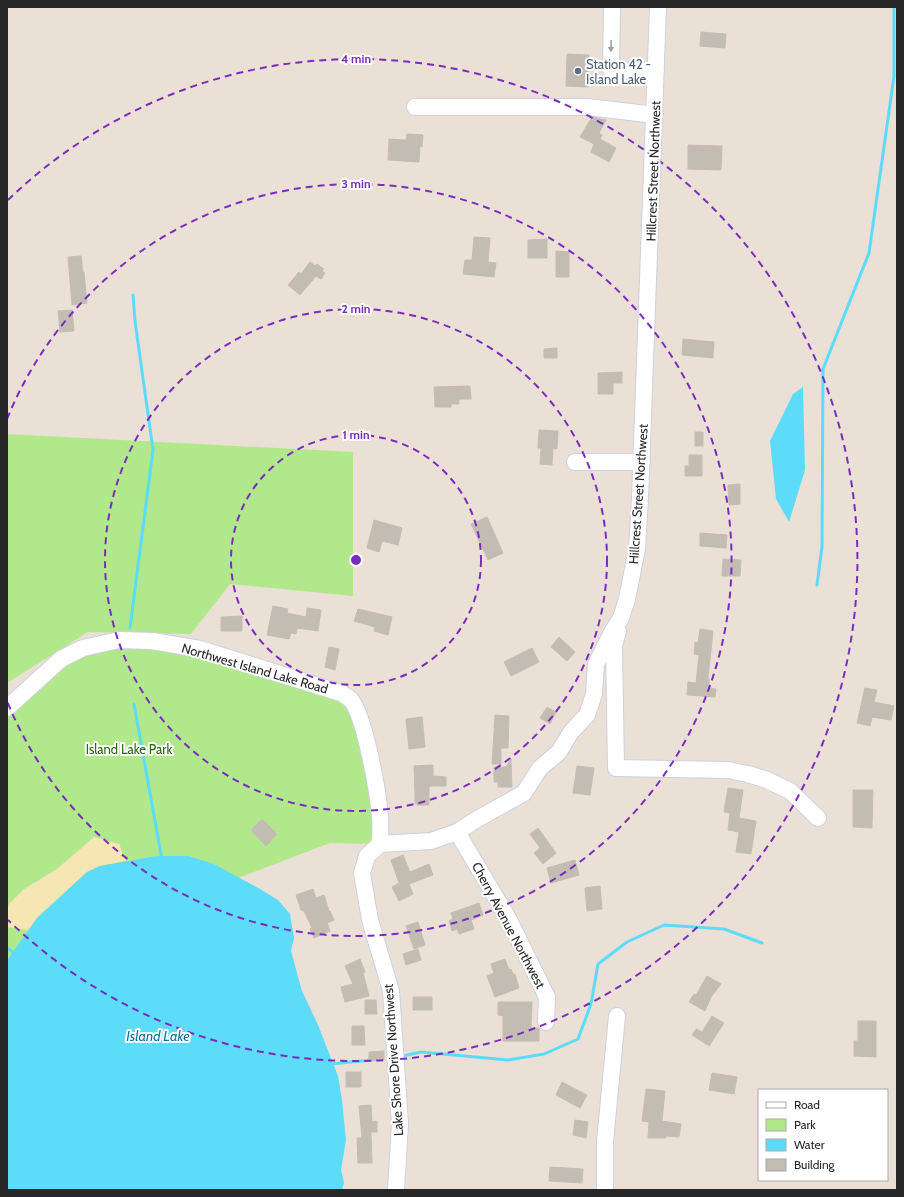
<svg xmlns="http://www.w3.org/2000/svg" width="904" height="1197" viewBox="0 0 904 1197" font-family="Cabin,sans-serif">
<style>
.green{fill:#b2e88c}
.sand{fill:#f5e6b4}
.water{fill:#5ddcf9}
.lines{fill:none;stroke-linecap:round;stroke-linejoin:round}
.stream{stroke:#5ddcf9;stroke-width:3}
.building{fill:#c2bcb3;stroke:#c6bdb0}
.minor-casing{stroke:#cbd1e2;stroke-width:18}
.minor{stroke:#fff;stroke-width:16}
.oneway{fill:#9e9e9e}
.ring{fill:none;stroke:#7b2cbf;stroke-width:2;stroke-dasharray:7 5}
.service-dot{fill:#5c6f8a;stroke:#fff;stroke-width:1.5}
.labels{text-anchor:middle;stroke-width:4;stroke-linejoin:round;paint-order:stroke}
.service-label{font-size:13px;fill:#4e5e75;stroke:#fff;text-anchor:start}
.street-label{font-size:13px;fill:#272727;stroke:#fff}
.park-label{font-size:13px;fill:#2a6812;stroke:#fff}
.water-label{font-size:14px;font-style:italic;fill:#0176a0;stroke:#fff}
.centre{fill:#7b2cbf;stroke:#fff;stroke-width:2}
.ring-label{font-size:12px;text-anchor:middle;font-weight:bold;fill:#7b2cbf;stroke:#fff;stroke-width:4;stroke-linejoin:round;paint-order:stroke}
</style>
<rect width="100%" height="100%" fill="#ebe0d6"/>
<path class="green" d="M 7,434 L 353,452 L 353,596 L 230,584 L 191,634 L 88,632 L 7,683 Z
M 119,640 L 247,664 L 355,707 L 380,844 L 330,843 L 238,878 L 214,864 L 156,856 L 37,918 L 7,960 L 7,708 L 61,659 Z"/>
<path class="sand" d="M 94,837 L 119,844 L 126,861 L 100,866 L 87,872 L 37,918 L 28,930 L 7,927 L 7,908 L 9,904 L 24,889 L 57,869 Z"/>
<path class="water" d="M 803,387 L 805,470 L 789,522 L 776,499 L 770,441 L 793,394 Z
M 156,856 L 188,856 L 214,864 L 260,889 L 278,900 L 290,914 L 294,938 L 291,951 L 302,991 L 318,1025 L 338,1076 L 342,1100 L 346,1140 L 341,1170 L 344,1183 L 342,1190 L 7,1190 L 7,960 L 37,918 L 87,872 L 100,866 Z"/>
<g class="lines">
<path class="stream" d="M 817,585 L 822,547 L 823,369 L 869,253 L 894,76 L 894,8
M 130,628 L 153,450 L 135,321 L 133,295
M 134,704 L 162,860
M 7,948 L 16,954
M 403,1056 L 421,1052 L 508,1060 L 544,1054 L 578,1039 L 591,1004 L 598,964 L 627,942 L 664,925 L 724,929 L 762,943
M 331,1064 L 372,1060"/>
</g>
<path class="building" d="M 701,32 L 726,34 L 725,48 L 700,46 Z
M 567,54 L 589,55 L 588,87 L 566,86 Z
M 592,117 L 606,120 L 599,133 L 602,135 L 600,139 L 616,148 L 609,162 L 591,152 L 594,144 L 580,137 Z
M 407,134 L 423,135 L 422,147 L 420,146 L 419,162 L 388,160 L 389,139 L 406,140 Z
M 688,145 L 722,146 L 721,170 L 688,169 Z
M 474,237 L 490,238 L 488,262 L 496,263 L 494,277 L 463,274 L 465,260 L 472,260 Z
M 547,239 L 547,258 L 528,258 L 528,240 Z
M 556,251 L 569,252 L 569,277 L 556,277 Z
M 81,256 L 83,272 L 84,272 L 87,303 L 72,305 L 68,257 Z
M 310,262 L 315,266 L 317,264 L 324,269 L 322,271 L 325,273 L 321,279 L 316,276 L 300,295 L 288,285 L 299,272 L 301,274 Z
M 72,310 L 74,331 L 60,332 L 58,311 Z
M 683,339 L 714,342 L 713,358 L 682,355 Z
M 557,348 L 557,358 L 544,358 L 544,349 Z
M 622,372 L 622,383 L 613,383 L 613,394 L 598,394 L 598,373 Z
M 470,386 L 471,399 L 459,399 L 459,404 L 451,404 L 451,407 L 435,407 L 434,387 Z
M 539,430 L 558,431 L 557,449 L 553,448 L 552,465 L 540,464 L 541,448 L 538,448 Z
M 695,432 L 703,432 L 703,446 L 695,446 Z
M 689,455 L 702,455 L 702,476 L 685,476 L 685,466 L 689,466 Z
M 740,484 L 740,504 L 729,505 L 728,485 Z
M 487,517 L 503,553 L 488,560 L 471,524 Z
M 374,520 L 402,528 L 398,545 L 382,541 L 379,552 L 367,548 Z
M 700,533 L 727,535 L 726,548 L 700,546 Z
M 723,559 L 741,560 L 740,576 L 722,576 Z
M 273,606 L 288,609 L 287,613 L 306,617 L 307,608 L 321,610 L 318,631 L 297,628 L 296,634 L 291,633 L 289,639 L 267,635 Z
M 358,609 L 392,617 L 388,635 L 374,631 L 375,627 L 354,621 Z
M 242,616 L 242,631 L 221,631 L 221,617 Z
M 700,629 L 713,631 L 708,678 L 709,679 L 709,688 L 716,689 L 715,697 L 687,695 L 688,682 L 696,683 L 699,655 L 694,654 L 695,642 L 698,643 Z
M 559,637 L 575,652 L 567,661 L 551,647 Z
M 329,647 L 339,649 L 335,670 L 325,667 Z
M 532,648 L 539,662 L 511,676 L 504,662 Z
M 865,688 L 877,690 L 874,702 L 894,706 L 891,720 L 872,717 L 870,726 L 857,723 Z
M 547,707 L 556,712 L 550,724 L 540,718 Z
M 495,715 L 509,716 L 508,748 L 501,748 L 501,764 L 492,764 Z
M 422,717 L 425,747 L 409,749 L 406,719 Z
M 511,759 L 512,787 L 498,787 L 498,782 L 494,782 L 494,767 L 506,767 Z
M 433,765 L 433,776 L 446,777 L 446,786 L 429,786 L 429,805 L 417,805 L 417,803 L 415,803 L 415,794 L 414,766 Z
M 577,766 L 594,768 L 590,795 L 573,793 Z
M 728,788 L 743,790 L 739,818 L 756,821 L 751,854 L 736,852 L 739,832 L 728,830 L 730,813 L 724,812 Z
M 853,790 L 873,790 L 872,828 L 853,827 Z
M 262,819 L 277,834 L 266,846 L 251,830 Z
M 538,828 L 556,853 L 543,864 L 534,853 L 540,848 L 530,834 Z
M 403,855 L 410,872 L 429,864 L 433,875 L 409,884 L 413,894 L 399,901 L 392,887 L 399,883 L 391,860 Z
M 575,860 L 579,875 L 551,883 L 547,868 Z
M 600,886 L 602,909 L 587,911 L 585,888 Z
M 313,889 L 316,898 L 324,895 L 329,911 L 330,911 L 334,920 L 327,923 L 330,931 L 314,938 L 310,929 L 312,928 L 304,911 L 301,910 L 296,895 Z
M 479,903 L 483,915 L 471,920 L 474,929 L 459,934 L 457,929 L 452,931 L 449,921 L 453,919 L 451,913 Z
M 418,922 L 425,945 L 414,949 L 406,926 Z
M 418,949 L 421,960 L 406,965 L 403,954 Z
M 360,959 L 365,972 L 363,973 L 369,996 L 345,1002 L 341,987 L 353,984 L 345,966 Z
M 505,959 L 509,970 L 511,969 L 513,974 L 515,974 L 519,988 L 495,997 L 487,976 L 494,973 L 491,964 Z
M 707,976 L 721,984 L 711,997 L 705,1011 L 689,1002 L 694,994 L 696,995 Z
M 413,997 L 432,997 L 432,1010 L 413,1010 Z
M 365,1000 L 376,1000 L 377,1014 L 365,1014 Z
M 498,1002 L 532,1002 L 531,1028 L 539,1028 L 539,1041 L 503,1041 L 503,1016 L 498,1015 Z
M 712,1016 L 724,1023 L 709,1046 L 692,1035 L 696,1029 L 702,1032 Z
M 858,1021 L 876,1021 L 876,1057 L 854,1056 L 854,1041 L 858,1041 Z
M 352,1026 L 364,1026 L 365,1045 L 352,1045 Z
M 384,1051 L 384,1060 L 369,1061 L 369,1052 Z
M 346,1072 L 361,1072 L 361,1087 L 346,1087 Z
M 712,1073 L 737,1077 L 734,1094 L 709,1090 Z
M 562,1082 L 587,1095 L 580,1108 L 556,1095 Z
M 646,1089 L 665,1091 L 662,1121 L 681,1124 L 679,1137 L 666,1136 L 666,1138 L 648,1138 L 649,1122 L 642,1121 Z
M 371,1105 L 372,1122 L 377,1121 L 377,1132 L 371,1132 L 372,1163 L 358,1163 L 357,1138 L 362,1138 L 359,1106 Z
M 575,1120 L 588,1122 L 586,1138 L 573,1135 Z
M 550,1167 L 583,1169 L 582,1183 L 549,1181 Z"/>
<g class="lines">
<g class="minor-casing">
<path id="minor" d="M 612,7 L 611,70 L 656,71
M 415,107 L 588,107 L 655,115
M 575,462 L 642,462
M 618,631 L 614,646 L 616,768 L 728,770 L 748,774 L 767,780 L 790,791 L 818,818
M 7,708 L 61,659 L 83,648 L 119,640 L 152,641 L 200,649 L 341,693 C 344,695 348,697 351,700 C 365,717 378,792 380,816 C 381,825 380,835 380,844
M 457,832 L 508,918 L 547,997 L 546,1022
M 380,844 L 431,841 L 457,832 L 479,818 L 524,793 L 540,768 L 559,752 L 571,732 L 587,715 L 594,694 L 596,664 L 612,632 L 621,618 L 627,599 L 637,549 L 640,498 L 658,7
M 380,844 L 367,856 L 362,873 L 370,920 L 391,991 L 400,1124 L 396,1190
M 605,1190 L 605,1142 L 617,1016"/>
</g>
<use href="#minor" class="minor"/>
</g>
<defs><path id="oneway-solid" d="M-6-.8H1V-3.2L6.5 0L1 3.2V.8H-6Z"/></defs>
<use class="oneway" href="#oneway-solid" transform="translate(611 46) rotate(91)"/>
<g class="ring">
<circle cx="356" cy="560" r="125"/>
<circle cx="356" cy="560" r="251"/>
<path d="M7 419A376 376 0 1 1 7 701"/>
<path d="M8 200A501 501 0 1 1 8 920"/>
</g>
<circle class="service-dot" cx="578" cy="71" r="4"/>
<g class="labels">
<g class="service-label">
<text x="586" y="69">Station 42 -<tspan x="586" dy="15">Island Lake</tspan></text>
</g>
<g class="street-label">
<text transform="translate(653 171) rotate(-88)" y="5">Hillcrest Street Northwest</text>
<text transform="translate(638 494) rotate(-86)" y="5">Hillcrest Street Northwest</text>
<text transform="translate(255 668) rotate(16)" y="5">Northwest Island Lake Road</text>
<text transform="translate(509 925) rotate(62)" y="5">Cherry Avenue Northwest</text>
<text transform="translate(393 1060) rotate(-94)" y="5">Lake Shore Drive Northwest</text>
</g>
<g class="park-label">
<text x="129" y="754">Island Lake Park</text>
</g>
<g class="water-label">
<text x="158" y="1041">Island Lake</text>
</g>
</g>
<circle cx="356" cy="560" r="6" class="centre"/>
<g class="ring-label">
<text x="356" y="63">4 min</text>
<text x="356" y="188">3 min</text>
<text x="356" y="313">2 min</text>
<text x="356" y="439">1 min</text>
</g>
<rect width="904" height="1197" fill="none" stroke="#272727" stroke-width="16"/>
<rect x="758" y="1089" width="130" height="92" fill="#ffffff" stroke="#a9a9a9"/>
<rect x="766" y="1102" width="20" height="6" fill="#ffffff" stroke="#a9a9a9"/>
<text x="794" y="1109" font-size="12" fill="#272727">Road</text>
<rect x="766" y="1119" width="20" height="12" fill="#b2e88c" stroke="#a9a9a9"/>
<text x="794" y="1129" font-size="12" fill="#272727">Park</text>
<rect x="766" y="1139" width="20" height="12" fill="#5ddcf9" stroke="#a9a9a9"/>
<text x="794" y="1149" font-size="12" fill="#272727">Water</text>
<rect x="766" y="1159" width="20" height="12" fill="#c2bcb3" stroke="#a9a9a9"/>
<text x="794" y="1169" font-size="12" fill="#272727">Building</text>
</svg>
